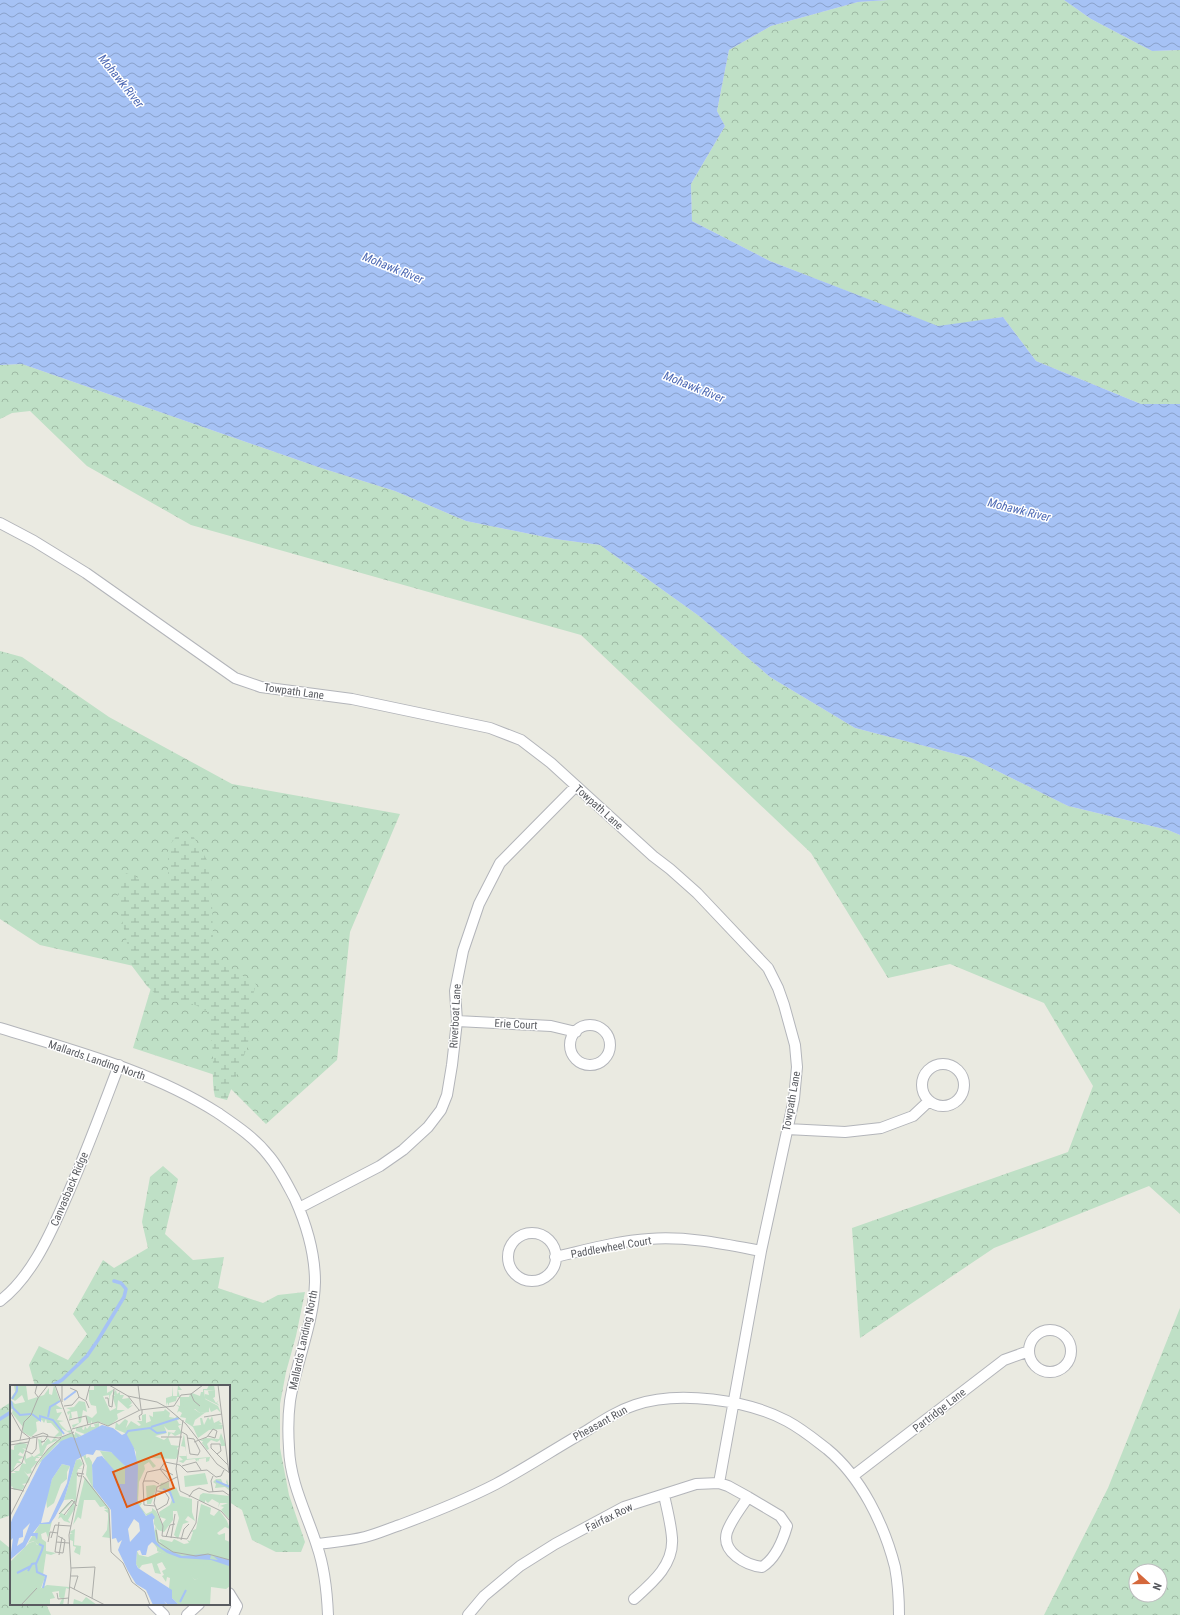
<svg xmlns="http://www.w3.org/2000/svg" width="1180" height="1615" viewBox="0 0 1180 1615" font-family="'Roboto Condensed',sans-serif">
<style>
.forest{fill:url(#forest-crowns);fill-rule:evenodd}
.wetland{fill:url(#wetland-marsh)}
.water{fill:url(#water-waves)}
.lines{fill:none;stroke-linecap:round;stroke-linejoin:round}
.stream{stroke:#a6c2f5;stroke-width:3.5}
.street-casing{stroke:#b3b5ba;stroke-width:12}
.street{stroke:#fff;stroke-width:10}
.labels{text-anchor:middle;stroke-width:3;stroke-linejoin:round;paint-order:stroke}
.street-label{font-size:11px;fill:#595b60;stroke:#fff}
.water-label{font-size:12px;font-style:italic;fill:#4d69b4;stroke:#fff}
.inset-river{fill:none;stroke:#a6c2f5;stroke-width:2}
.inset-road{fill:none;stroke:#acada9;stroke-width:1}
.view{fill:#e15910;fill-opacity:0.15;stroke:#e15910;stroke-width:2}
.inset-edge{fill:none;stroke:#595b60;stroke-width:2}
</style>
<defs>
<pattern id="forest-crowns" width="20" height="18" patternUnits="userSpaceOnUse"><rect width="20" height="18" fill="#bfe0c6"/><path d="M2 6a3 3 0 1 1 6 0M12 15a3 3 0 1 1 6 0" fill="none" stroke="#9eb9a4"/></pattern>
<pattern id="wetland-marsh" width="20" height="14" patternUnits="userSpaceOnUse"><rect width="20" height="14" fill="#bfe0c6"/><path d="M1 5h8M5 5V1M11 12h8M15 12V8" fill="none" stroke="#9eb9a4"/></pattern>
<pattern id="water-waves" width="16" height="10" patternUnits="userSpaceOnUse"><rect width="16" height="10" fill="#a6c2f5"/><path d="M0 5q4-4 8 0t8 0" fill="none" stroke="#8aa1ca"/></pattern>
</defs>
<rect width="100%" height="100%" fill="#eaeae1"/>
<path class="forest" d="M 888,0 L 1064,0 L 1091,19 L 1152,51 L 1180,50 L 1180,404 L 1141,404 L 1036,361 L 1003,317 L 939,327 L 770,261 L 692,221 L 691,184 L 725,126 L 717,111 L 729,50 L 771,26 L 858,2 Z
M 22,364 L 321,468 L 395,491 L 466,521 L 555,539 L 600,545 L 699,616 L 770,677 L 855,728 L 971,758 L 1068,806 L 1168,830 L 1180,835 L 1180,1214 L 1149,1186 L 994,1248 L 860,1338 L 852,1228 L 1068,1152 L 1093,1086 L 1044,1003 L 950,964 L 888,978 L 811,853 L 581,635 L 191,525 L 87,466 L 30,411 L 12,413 L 0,419 L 0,365 Z
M 0,651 L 22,657 L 109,717 L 232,784 L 400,814 L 350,932 L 337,1060 L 266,1124 L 218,1076 L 133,1048 L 156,971 L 40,945 L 0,919 Z
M 163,1166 L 178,1179 L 165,1234 L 193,1260 L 224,1257 L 218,1288 L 263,1303 L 278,1295 L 305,1292 L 296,1336 L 286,1372 L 280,1404 L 280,1448 L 289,1495 L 305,1542 L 301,1552 L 276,1552 L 252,1540 L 242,1510 L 229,1502 L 229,1386 L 35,1386 L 29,1365 L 39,1346 L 68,1360 L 87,1334 L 73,1314 L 103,1260 L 114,1268 L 148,1248 L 142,1222 L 150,1177 Z
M 1180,1308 L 1180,1615 L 1044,1615 L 1108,1488 ZM 1136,1571 L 1160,1571 L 1160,1595 L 1136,1595 Z
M 11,1402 L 11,1515 L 0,1519 L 0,1409 Z
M 0,1540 L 11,1549 L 11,1604 L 46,1604 L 51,1615 L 0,1615 Z"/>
<path class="wetland" d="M 179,833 L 192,834 L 211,867 L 213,936 L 210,955 L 256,984 L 250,1007 L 248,1045 L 227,1100 L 215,1097 C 212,1084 213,1072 213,1059 C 213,1042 210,1027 207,1011 C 192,1002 183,1000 165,1003 L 147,986 L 132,966 L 117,897 L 126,873 L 152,883 L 168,882 L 168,847 Z"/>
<path class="water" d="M 0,0 L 888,0 L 858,2 L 771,26 L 729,50 L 717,111 L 725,126 L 691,184 L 692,221 L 770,261 L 938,326 L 1003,317 L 1036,361 L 1141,404 L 1180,404 L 1180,835 L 1168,830 L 1068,806 L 971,758 L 855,728 L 770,677 L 699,616 L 600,545 L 555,539 L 466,521 L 395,491 L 321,468 L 22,364 L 0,365 Z
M 1064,0 L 1180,0 L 1180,50 L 1152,51 L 1091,19 Z"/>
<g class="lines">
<path class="stream" d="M 51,1386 L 62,1380 L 87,1356 L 98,1340 L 124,1297 L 126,1289 L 121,1283 L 114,1281
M 0,1419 L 11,1412"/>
<g class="street-casing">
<path id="street" d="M 0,523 L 34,541 L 86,573 L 235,678 L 261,687 L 352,699 L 490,728 L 521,740 L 551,763 L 653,856 L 670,869 L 697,893 L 768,968 L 778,988 L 784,1005 L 795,1045 L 797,1067 L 794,1099 L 761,1251 L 719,1483
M 457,1021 L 551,1026 L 576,1032
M570 1045a20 20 0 1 1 40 0a20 20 0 1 1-40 0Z
M 0,1028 C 75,1051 152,1071 218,1113 C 237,1126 255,1138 269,1156 C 280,1169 287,1184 295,1199 C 307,1226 315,1253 315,1282 C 314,1323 296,1362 290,1401 C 288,1416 288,1433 289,1448 C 290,1483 307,1514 317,1546 C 325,1569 327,1591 328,1615
M922 1085a21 21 0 1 1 42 0a21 21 0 1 1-42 0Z
M 787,1129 L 845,1132 L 881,1128 L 913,1116 L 929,1101
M 299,1208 L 380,1166 L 403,1150 L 428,1127 L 441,1110 L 447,1095 L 452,1065 L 457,1021 L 455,991 L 463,951 L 479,904 L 500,863 L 576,786
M508 1257a24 24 0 1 1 48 0a24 24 0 1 1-48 0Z
M 555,1257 C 586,1250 617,1241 649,1239 C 687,1236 724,1244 761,1251
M 0,1301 C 30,1278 48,1239 63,1205 C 84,1159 101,1112 119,1065
M1029 1351a21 21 0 1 1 42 0a21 21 0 1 1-42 0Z
M 853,1476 L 1004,1360 L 1029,1351
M 748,1497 L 780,1516 L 787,1526 C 783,1540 775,1559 762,1567 C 746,1565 721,1552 727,1532 C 731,1520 741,1508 748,1497 Z
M 317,1544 C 332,1542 349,1541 365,1537 C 377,1534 388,1529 400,1525 C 432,1513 465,1500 496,1484 C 526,1468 556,1448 586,1431 C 602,1421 617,1411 635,1405 C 678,1390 748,1400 787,1421 C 802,1429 814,1439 827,1449 C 861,1477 884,1524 895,1567 C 898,1583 899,1599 899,1615
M 229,1593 L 237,1606 L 233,1615
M 634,1599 C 652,1583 674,1565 672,1538 C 671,1524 667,1509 664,1495
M 153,1604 L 164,1615
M 187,1615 L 199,1604
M 468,1615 L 484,1596 L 520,1566 L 555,1544 L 624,1507 L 696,1484 L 719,1483 L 728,1486 L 748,1497"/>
</g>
<use href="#street" class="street"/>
</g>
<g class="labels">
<g class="street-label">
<text transform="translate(294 691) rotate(8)" y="4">Towpath Lane</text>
<text transform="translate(599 807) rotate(42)" y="4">Towpath Lane</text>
<text transform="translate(455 1016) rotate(-87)" y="4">Riverboat Lane</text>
<text transform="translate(516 1024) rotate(3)" y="4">Erie Court</text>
<text transform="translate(97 1060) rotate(19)" y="4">Mallards Landing North</text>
<text transform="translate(791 1101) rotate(-80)" y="4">Towpath Lane</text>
<text transform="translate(69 1189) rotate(-67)" y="4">Canvasback Ridge</text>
<text transform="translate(611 1247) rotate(-10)" y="4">Paddlewheel Court</text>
<text transform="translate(303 1340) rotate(-78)" y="4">Mallards Landing North</text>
<text transform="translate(939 1410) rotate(-38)" y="4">Partridge Lane</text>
<text transform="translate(600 1423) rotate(-29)" y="4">Pheasant Run</text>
<text transform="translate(609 1517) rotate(-26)" y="4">Fairfax Row</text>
</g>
<g class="water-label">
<text transform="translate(121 81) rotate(51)" y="4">Mohawk River</text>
<text transform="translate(393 268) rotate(22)" y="4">Mohawk River</text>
<text transform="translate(694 387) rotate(22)" y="4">Mohawk River</text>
<text transform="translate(1019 510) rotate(14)" y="4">Mohawk River</text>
</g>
</g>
<g transform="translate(10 1385)">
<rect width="220" height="220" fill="#eaeae1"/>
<path d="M 199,0 L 204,0 L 205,6 L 194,5 L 195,14 L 208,21 L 211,28 L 207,24 L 201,27 L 199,22 L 199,27 L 190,28 L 185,24 L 172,24 L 171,16 L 180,14 L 180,9 L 182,8 L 190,11 L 191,7 L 193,7 L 193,4 L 197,4 ZM 65,47 L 72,51 L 48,58 L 25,83 L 38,64 L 52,52 L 62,48 L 65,50 ZM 146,140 L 149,157 L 220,173 L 220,181 L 215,179 L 185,195 L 167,175 L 147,166 L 147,163 L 142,156 ZM 25,156 L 27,160 L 32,159 L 36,169 L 33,190 L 35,192 L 31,203 L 12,220 L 0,220 L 0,177 L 19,158 Z" fill="#bfe0c6"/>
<path d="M 4,0 L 16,0 L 18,15 L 34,10 L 39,3 L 39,9 L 42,10 L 44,0 L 50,16 L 46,20 L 53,24 L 46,24 L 47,28 L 52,27 L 47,35 L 54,36 L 49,37 L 51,40 L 57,46 L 62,45 L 60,48 L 52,44 L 52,51 L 44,52 L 49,47 L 41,38 L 37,38 L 36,34 L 34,38 L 32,35 L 26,37 L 27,46 L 21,52 L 13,47 L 13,42 L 2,28 L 3,23 L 0,25 L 0,14 L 5,19 L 15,17 L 12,10 L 5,16 L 1,13 L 5,7 ZM 84,0 L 97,0 L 97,8 L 104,4 L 100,11 L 100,19 L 99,10 L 93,11 L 100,26 L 106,23 L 102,10 L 105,11 L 103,8 L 106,5 L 107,9 L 110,7 L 110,10 L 114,10 L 112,14 L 119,13 L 122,18 L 119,21 L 123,20 L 118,24 L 108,15 L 107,25 L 115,25 L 107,29 L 108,34 L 99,41 L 90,37 L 82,38 L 81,35 L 81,38 L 78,38 L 76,30 L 82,33 L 87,28 L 86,21 L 81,20 L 79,15 L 79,5 L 84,5 ZM 162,0 L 163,11 L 167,11 L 168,0 L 172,5 L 168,5 L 170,12 L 167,12 L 166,16 L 159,18 L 159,21 L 157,17 L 156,21 L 156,13 L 162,11 ZM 198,6 L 205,6 L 205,12 L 199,15 L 203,13 L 206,18 L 209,15 L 207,18 L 210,21 L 194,13 L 195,9 L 199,10 ZM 180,9 L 180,16 L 172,17 L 174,23 L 184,24 L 190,28 L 196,27 L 185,35 L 183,41 L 191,40 L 190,33 L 192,33 L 194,40 L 198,32 L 200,35 L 202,31 L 204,38 L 212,34 L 209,36 L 212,39 L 208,39 L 213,40 L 212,44 L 199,45 L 188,53 L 183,42 L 175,37 L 176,33 L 170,32 L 172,28 L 169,26 L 167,28 L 169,22 L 166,20 L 170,21 L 170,12 L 179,12 ZM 69,16 L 75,17 L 77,27 L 73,25 L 71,37 L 63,43 L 62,40 L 69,38 L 67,26 L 61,27 L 62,33 L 59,34 L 60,28 L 58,30 L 57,27 L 61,25 L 56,23 L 64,22 ZM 155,24 L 160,28 L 159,32 L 165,33 L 167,31 L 171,34 L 167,35 L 169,39 L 172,39 L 168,41 L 172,48 L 165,51 L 161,48 L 158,52 L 158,47 L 164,48 L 166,45 L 158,45 L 154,41 L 157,48 L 145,51 L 154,55 L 158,52 L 161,60 L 170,61 L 167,63 L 169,68 L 166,74 L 139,73 L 146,81 L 143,83 L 139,77 L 134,80 L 135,84 L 129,97 L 128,116 L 132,118 L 130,121 L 136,129 L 142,126 L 142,123 L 146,126 L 152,139 L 156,134 L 150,132 L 149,127 L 160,120 L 162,114 L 158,106 L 149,104 L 151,98 L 159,97 L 159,102 L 162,105 L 166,102 L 170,111 L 182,114 L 182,127 L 185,136 L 178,131 L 175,135 L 179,137 L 173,139 L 168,154 L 164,150 L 169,133 L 167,126 L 163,126 L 163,135 L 154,147 L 148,145 L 144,139 L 144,131 L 141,129 L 138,132 L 130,124 L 127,117 L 126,67 L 115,48 L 105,44 L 106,37 L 109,40 L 115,34 L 118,36 L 116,43 L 121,36 L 129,41 L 131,40 L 127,36 L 132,36 L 132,30 L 136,29 L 136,38 L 141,36 L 139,30 L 143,32 L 143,27 L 154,26 ZM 89,38 L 89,42 L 75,49 L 66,46 L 66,43 L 73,41 L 72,44 L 74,45 L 75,41 L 77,44 L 81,39 L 81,42 L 85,42 L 84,39 ZM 211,48 L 216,61 L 211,61 L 210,55 L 207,57 L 201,55 L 197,59 L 199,64 L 197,65 L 192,58 L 193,56 L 190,56 L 195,53 L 209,54 ZM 174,49 L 177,74 L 200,72 L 199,76 L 196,77 L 196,73 L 189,74 L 189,77 L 188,74 L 187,77 L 185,74 L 176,75 L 173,78 L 168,76 L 173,75 L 169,71 L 177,71 L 175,62 L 171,61 ZM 31,51 L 32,61 L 38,53 L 41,57 L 44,53 L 48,55 L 37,60 L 32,71 L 27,71 L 30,73 L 26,73 L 25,76 L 28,76 L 21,84 L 22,88 L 17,89 L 14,86 L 20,94 L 18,98 L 12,99 L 15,101 L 12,105 L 4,105 L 2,101 L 0,103 L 0,88 L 6,88 L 3,86 L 0,88 L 0,64 L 4,65 L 4,61 L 10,57 L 17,59 L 16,64 L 12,63 L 15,65 L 13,69 L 10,67 L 8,70 L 14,72 L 8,75 L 12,78 L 7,78 L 4,83 L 4,86 L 9,86 L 12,78 L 16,79 L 14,74 L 16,67 L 16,74 L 22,71 L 18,67 L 24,72 L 30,68 L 28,54 L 31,55 ZM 90,66 L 101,67 L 110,74 L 116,83 L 115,99 L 109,99 ZM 76,70 L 76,73 L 79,72 L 82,77 L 83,103 L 76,90 L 77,81 L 73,71 ZM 70,74 L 73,79 L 69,83 L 73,84 L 68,84 L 67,88 L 66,119 L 63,114 L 54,115 L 66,75 ZM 52,79 L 60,81 L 57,87 L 57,94 L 51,99 L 44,118 L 37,123 L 36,113 L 42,94 ZM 195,88 L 198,99 L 175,102 L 174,91 ZM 75,92 L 99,124 L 100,153 L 92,152 L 97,145 L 98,134 L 98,128 L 94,125 L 98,125 L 94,123 L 96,121 L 90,122 L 85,115 L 74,115 L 71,134 L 68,132 L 63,140 ZM 206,94 L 211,94 L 213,99 L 217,99 L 216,97 L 217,94 L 220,106 L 215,102 L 205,103 L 206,99 L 203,97 ZM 144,100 L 147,101 L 141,119 L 137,119 L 136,101 ZM 193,108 L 219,111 L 220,135 L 211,125 L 214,122 L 210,121 L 218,118 L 210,118 L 208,123 L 209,118 L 202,114 L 198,118 L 195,115 L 195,118 L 189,115 L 190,110 ZM 64,115 L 51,128 L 56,130 L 64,116 L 65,123 L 58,135 L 61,138 L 54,136 L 51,132 L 48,134 L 51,126 L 58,118 ZM 191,119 L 201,123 L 200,129 L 204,131 L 209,125 L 217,136 L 220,144 L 215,142 L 207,148 L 209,150 L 215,148 L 215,155 L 220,157 L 220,174 L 199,169 L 186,170 L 164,166 L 149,156 L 150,154 L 162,157 L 164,154 L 174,159 L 179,158 L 177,155 L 180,156 L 183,147 L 181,146 L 186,144 ZM 42,136 L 38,153 L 36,147 L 31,149 L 32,154 L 36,157 L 36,166 L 46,168 L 41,170 L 33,168 L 32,160 L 30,162 L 24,156 L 18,158 L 30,139 L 40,138 ZM 65,144 L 64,160 L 71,161 L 70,170 L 64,167 L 66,162 L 63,161 L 63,156 L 60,155 L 60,149 L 63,149 L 60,148 L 61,146 ZM 127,166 L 129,170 L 138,172 L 149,167 L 185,179 L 181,190 L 185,195 L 191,191 L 194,179 L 200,181 L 207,176 L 215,178 L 220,181 L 220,201 L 216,204 L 201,202 L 200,220 L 169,220 L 162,213 L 159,203 L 160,193 L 157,192 L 156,197 L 152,191 L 154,190 L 152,186 L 156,184 L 152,177 L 147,179 L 151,189 L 145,188 L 142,178 L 132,180 L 129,184 L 126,179 ZM 37,200 L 59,202 L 59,204 L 56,203 L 53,220 L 49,220 L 52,214 L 49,212 L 49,206 L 42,207 L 45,213 L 40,214 L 40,220 L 12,220 L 25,206 ZM 76,212 L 87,220 L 63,220 L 64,214 L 72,217 Z" fill="#bfe0c6"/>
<path d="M 166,115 L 174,116 L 177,121 L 170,142 L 173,126 L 170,122 L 163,124 L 160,127 L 155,125 Z" fill="#bfe0c6"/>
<path d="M 92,40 L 103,43 L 112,50 L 116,48 L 124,63 L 128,81 L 127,117 L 136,131 L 142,128 L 145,132 L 143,135 L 146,156 L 151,162 L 172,171 L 195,169 L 201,170 L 200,174 L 208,175 L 203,171 L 220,175 L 219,181 L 201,175 L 170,173 L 157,168 L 142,157 L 138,161 L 136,170 L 132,170 L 130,165 L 127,166 L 126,179 L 128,183 L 162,205 L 162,213 L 169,220 L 158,220 L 154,216 L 157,220 L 143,220 L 136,205 L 126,199 L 118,186 L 108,165 L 112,155 L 108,158 L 106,153 L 102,154 L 101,125 L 83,102 L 82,80 L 87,72 L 92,71 L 104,85 L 109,99 L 115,99 L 115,81 L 101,67 L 86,65 L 83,70 L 77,69 L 66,75 L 54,115 L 45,132 L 40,139 L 30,139 L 23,148 L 28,148 L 27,155 L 25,151 L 21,151 L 15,162 L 0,175 L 3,153 L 0,156 L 0,140 L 3,132 L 32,75 L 51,56 L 61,52 L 66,53 L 68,52 L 66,49 L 69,52 ZM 52,79 L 60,81 L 57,98 L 39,137 L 31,138 L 42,94 ZM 124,134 L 129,138 L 130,146 L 120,157 L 118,144 ZM 20,138 L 13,157 L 7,161 L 9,153 L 13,152 L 13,145 Z" fill="#a6c2f5" fill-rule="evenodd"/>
<path class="inset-river" d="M 2,14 L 7,6 L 7,0M 54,15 L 66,6M 1,16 L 3,23 L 10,30 L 21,29M 22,29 L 30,35 L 30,31 L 43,35 L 54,49M 38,32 L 40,22 L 50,16M 141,42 L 169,33M 116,49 L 118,46 L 140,43 L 147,48 L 156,47M 206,96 L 220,102M 153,104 L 160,107 L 164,118M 29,159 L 33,161 L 32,165 L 26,179 L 27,187 L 36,191 L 33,203M 18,186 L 22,179 L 27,178M 7,188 L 21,181M 170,217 L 176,205"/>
<path class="inset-road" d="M 27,0 L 25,8 L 28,12M 45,0 L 74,80 L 59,150 L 61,185 L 58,220M 99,0 L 118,11 L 129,25M 128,0 L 131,24M 208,0 L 219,88M 60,3 L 67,6 L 69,12M 181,9 L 184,16 L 190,21M 118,11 L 147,17 L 156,22 L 176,39 L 207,79 L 220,88M 95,13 L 98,13 L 99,21 L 102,22 L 104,4M 76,15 L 80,0M 52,17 L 52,0M 54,21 L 62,20 L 69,12 L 76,16 L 79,23M 0,26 L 11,46 L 20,53 L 12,78 L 0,88M 194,32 L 212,29M 59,35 L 76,31 L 78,40M 130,35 L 129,31 L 132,29 L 132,24M 173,35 L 166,84 L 170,106 L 211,126 L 220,136M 62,44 L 88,37 L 98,41 L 130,25 L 164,21 L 171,10 L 181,9 L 193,0M 172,47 L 177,50 L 180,69 L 188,70 L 190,66 L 184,54 L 177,53M 22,52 L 33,48 L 38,50 L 36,54 L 33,57 L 31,57 L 35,56M 151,52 L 172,52M 10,55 L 14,37 L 21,30 L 28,13 L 38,0M 0,57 L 33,51 L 49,53 L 64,47M 184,57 L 197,52 L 203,44 L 207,46 L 205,53 L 198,51M 0,60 L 19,57M 16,66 L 22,69 L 26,64 L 27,52M 207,69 L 211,66 L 210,59 L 201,59 L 201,63 L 218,80M 172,81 L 186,77 L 191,85M 152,84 L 163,90M 72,91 L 68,91 L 67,88 L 74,89M 73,91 L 99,124 L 101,167 L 113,178 L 122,197 L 135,207 L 140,220M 167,92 L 147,102 L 144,118 L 153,141 L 152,151 L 177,154 L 186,138 L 188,116M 159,95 L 150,84 L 155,77 L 170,80 L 177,87 L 197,85 L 206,92 L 211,91 L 214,85M 134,96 L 144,96 L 149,99M 0,103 L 14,106M 147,106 L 155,107 L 159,113 L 157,119 L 147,125M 203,107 L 201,96 L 203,91M 179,112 L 183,106 L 189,103 L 199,107 L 213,106 L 220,111M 145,121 L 134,120 L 133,98 L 137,87 L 152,84M 49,129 L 62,115 L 67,121M 54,130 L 65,116M 0,131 L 27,78 L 38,64 L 51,53M 146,145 L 148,157 L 163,167 L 186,171 L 198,169 L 220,175M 48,151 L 55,155 L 53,168 L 45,167 L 49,137M 156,152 L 160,140 L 165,139M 41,153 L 45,140 L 61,141M 161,153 L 165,129M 171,155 L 174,144 L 179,139M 38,157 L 40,147 L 48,148M 46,157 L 59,158M 49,170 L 52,152M 61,183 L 85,182 L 82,213M 61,191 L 68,191 L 64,204M 60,202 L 95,220M 47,208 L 48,214 L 59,213M 11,220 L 27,203"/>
<path class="view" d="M 151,68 L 164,103 L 117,122 L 103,87 Z"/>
<rect width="220" height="220" class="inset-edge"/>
</g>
<g transform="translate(1148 1583) rotate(111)"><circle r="19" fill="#ffffff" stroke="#bdbdbf"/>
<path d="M0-3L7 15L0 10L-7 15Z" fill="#d5683c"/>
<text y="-6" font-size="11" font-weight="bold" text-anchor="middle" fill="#595b60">N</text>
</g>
</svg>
